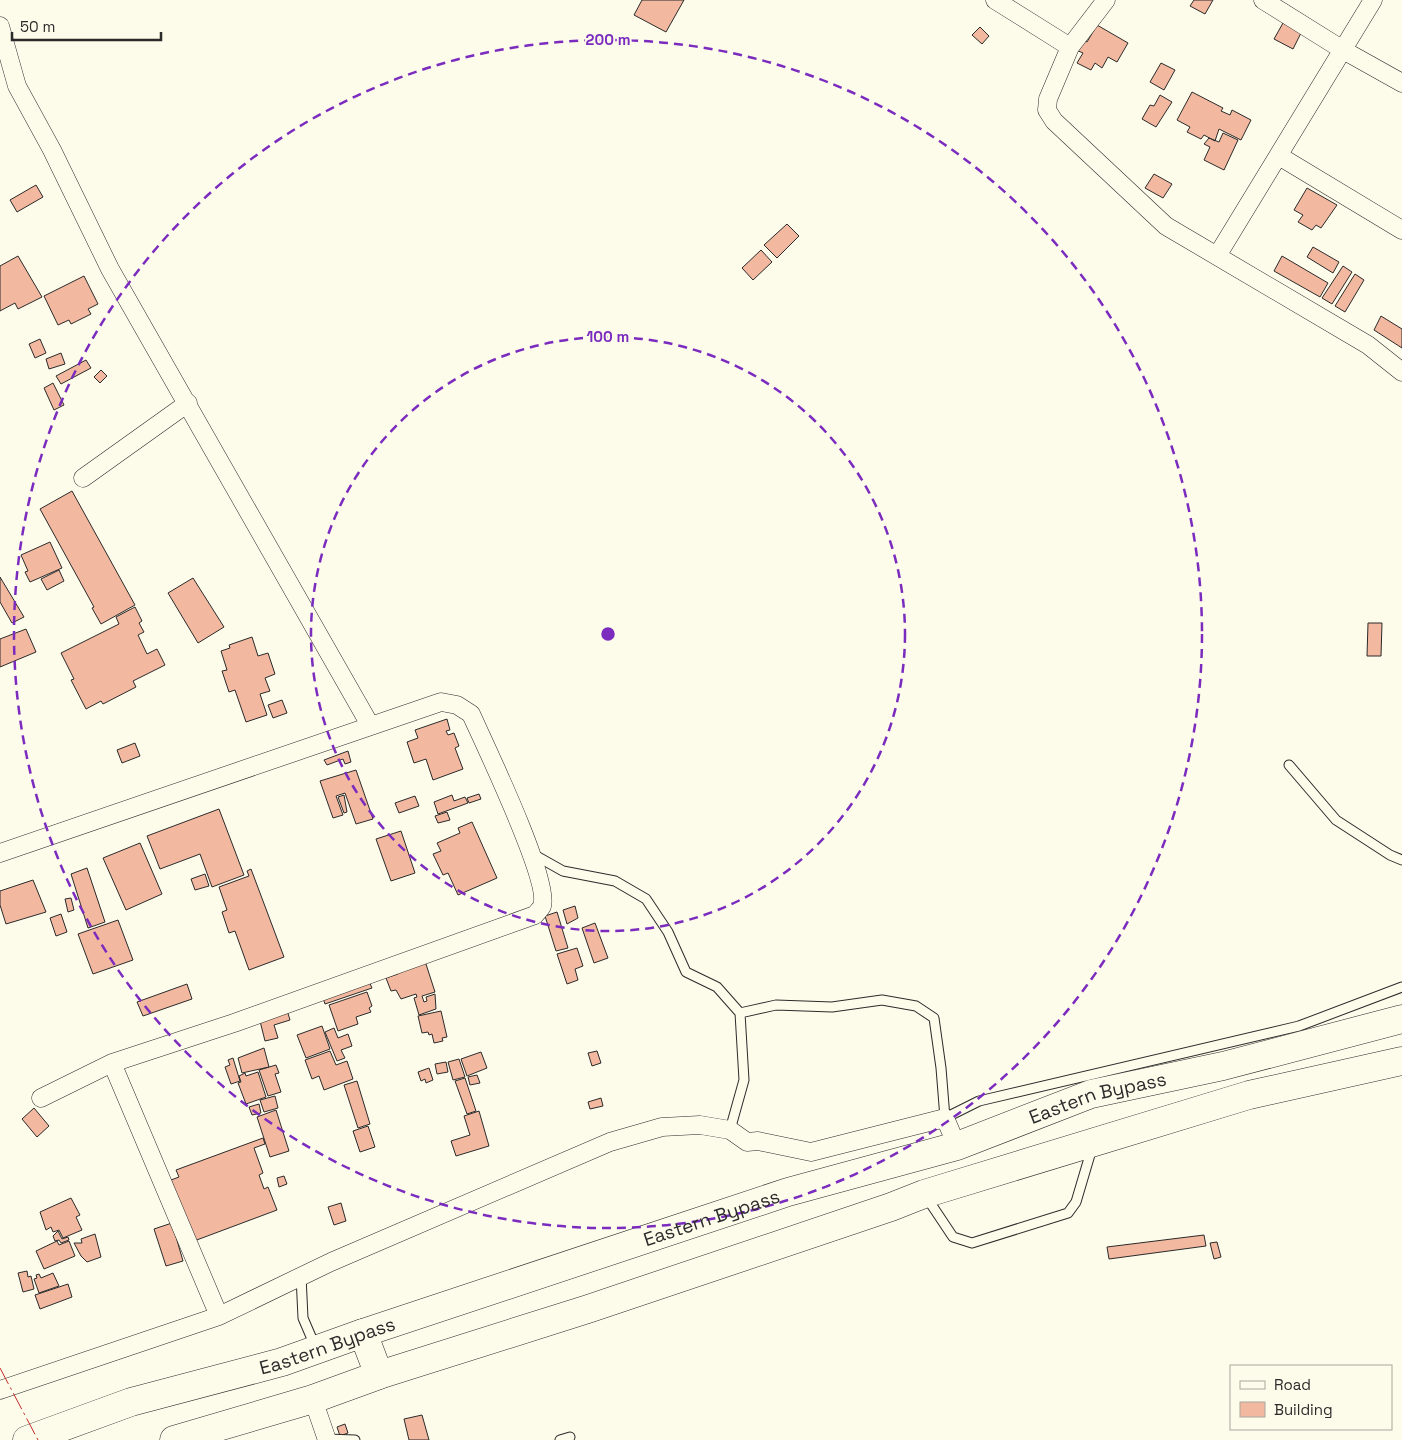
<svg xmlns="http://www.w3.org/2000/svg" width="1402" height="1440" viewBox="0 0 1402 1440" font-family="'Space Grotesk',sans-serif">
<style>
.building{fill:#f2b8a0;stroke:#2b2b2b}
.lines{fill:none;stroke-linecap:round;stroke-linejoin:round}
.lane-casing{stroke:#2b2b2b;stroke-width:11}
.street-casing{stroke:#2b2b2b;stroke-width:19}
.primary-casing{stroke:#2b2b2b;stroke-width:29}
.lane{stroke:#fdfbea;stroke-width:9}
.street{stroke:#fdfbea;stroke-width:18}
.primary{stroke:#fdfbea;stroke-width:28}
.power{stroke:#c62828;stroke-width:1;stroke-dasharray:18 4 2.5 4;stroke-linecap:butt}
.ring{fill:none;stroke:#7b2cbf;stroke-width:2.5;stroke-dasharray:9 6}
.labels{text-anchor:middle;stroke-width:4;stroke-linejoin:round;paint-order:stroke}
.street-label{font-size:19px;fill:#2b2b2b;stroke:#fdfbea}
.centre{fill:#7b2cbf;stroke:#fdfbea;stroke-width:2.5}
.ring-label{font-size:15px;text-anchor:middle;font-weight:bold;fill:#7b2cbf;stroke:#fdfbea;stroke-width:4;stroke-linejoin:round;paint-order:stroke}
</style>
<rect width="100%" height="100%" fill="#fdfbea"/>
<path class="building" d="M 642,0 L 684,0 L 666,32 L 634,15 Z
M 1194,0 L 1213,0 L 1205,14 L 1190,6 Z
M 1283,23 L 1301,33 L 1293,49 L 1274,39 Z
M 1097,25 L 1128,43 L 1117,62 L 1108,57 L 1102,68 L 1095,63 L 1091,70 L 1077,63 L 1083,53 L 1074,49 L 1080,38 L 1087,42 Z
M 980,27 L 989,36 L 982,44 L 972,35 Z
M 1161,63 L 1175,70 L 1164,90 L 1150,82 Z
M 1192,92 L 1223,108 L 1221,111 L 1230,115 L 1232,110 L 1251,120 L 1241,140 L 1219,129 L 1215,141 L 1204,135 L 1201,139 L 1187,132 L 1190,127 L 1177,120 Z
M 1160,95 L 1172,102 L 1156,127 L 1142,119 L 1150,105 L 1154,106 Z
M 1223,133 L 1238,140 L 1224,170 L 1204,160 L 1210,147 L 1204,144 L 1209,138 L 1219,142 Z
M 1154,174 L 1172,184 L 1163,198 L 1145,188 Z
M 36,185 L 43,197 L 17,212 L 10,200 Z
M 1307,188 L 1337,205 L 1321,228 L 1316,225 L 1312,230 L 1298,222 L 1303,215 L 1294,210 Z
M 787,224 L 799,236 L 777,258 L 764,245 Z
M 1313,247 L 1339,262 L 1333,273 L 1307,257 Z
M 761,250 L 772,262 L 753,280 L 742,268 Z
M 18,256 L 42,297 L 18,309 L 15,303 L 0,311 L 0,266 Z
M 1282,256 L 1328,283 L 1320,297 L 1274,271 Z
M 1343,266 L 1352,272 L 1332,304 L 1322,298 Z
M 1355,274 L 1364,280 L 1345,312 L 1335,306 Z
M 84,276 L 98,304 L 88,309 L 91,314 L 71,324 L 69,320 L 58,325 L 44,296 Z
M 1381,316 L 1402,329 L 1402,348 L 1374,330 Z
M 40,339 L 46,353 L 35,358 L 29,344 Z
M 61,353 L 65,364 L 49,369 L 46,359 Z
M 86,360 L 91,368 L 61,384 L 56,376 Z
M 101,370 L 107,376 L 100,383 L 94,377 Z
M 53,383 L 64,405 L 54,410 L 44,388 Z
M 72,491 L 135,605 L 101,624 L 92,608 L 94,607 L 40,509 Z
M 50,542 L 62,568 L 30,582 L 25,572 L 28,571 L 21,555 Z
M 59,570 L 64,581 L 47,590 L 41,579 Z
M 0,577 L 24,617 L 12,623 L 0,602 Z
M 193,578 L 224,627 L 198,643 L 168,593 Z
M 135,607 L 142,621 L 139,623 L 144,632 L 138,635 L 147,654 L 157,649 L 165,665 L 133,681 L 136,687 L 103,704 L 101,701 L 86,709 L 71,680 L 74,679 L 61,653 L 119,624 L 116,617 Z
M 1368,623 L 1382,623 L 1381,656 L 1367,656 Z
M 26,629 L 36,652 L 0,667 L 0,639 Z
M 252,637 L 258,656 L 268,653 L 275,674 L 265,678 L 270,691 L 260,694 L 267,715 L 246,722 L 235,690 L 229,692 L 222,671 L 227,670 L 221,651 L 230,648 L 229,645 Z
M 282,700 L 287,713 L 273,718 L 268,705 Z
M 447,719 L 450,730 L 446,731 L 448,735 L 454,733 L 459,746 L 455,748 L 463,769 L 433,780 L 426,759 L 414,763 L 407,742 L 418,738 L 415,730 Z
M 135,743 L 140,756 L 122,763 L 117,750 Z
M 348,751 L 351,762 L 345,764 L 343,759 L 327,765 L 324,760 Z
M 356,770 L 373,819 L 356,824 L 345,793 L 336,796 L 343,815 L 333,818 L 320,781 Z
M 479,794 L 481,799 L 469,803 L 467,798 Z
M 344,795 L 347,812 L 344,813 L 338,797 Z
M 452,795 L 454,801 L 465,797 L 468,803 L 438,814 L 434,802 Z
M 415,796 L 419,806 L 399,813 L 395,803 Z
M 219,809 L 244,875 L 212,887 L 200,854 L 160,869 L 147,836 Z
M 447,812 L 450,820 L 438,823 L 435,816 Z
M 472,822 L 497,878 L 458,895 L 448,873 L 443,875 L 433,854 L 441,851 L 437,843 L 460,833 L 458,828 Z
M 401,831 L 415,873 L 391,881 L 376,839 Z
M 140,843 L 162,894 L 126,910 L 103,858 Z
M 87,868 L 105,922 L 88,928 L 71,874 Z
M 251,869 L 284,957 L 249,970 L 235,931 L 229,933 L 222,912 L 227,910 L 219,887 L 249,876 L 247,871 Z
M 205,874 L 209,886 L 195,890 L 191,879 Z
M 33,880 L 46,912 L 6,924 L 0,905 L 0,891 Z
M 71,898 L 74,910 L 68,912 L 65,899 Z
M 575,906 L 578,918 L 567,924 L 563,910 Z
M 557,912 L 568,948 L 556,951 L 545,916 Z
M 61,914 L 67,932 L 56,936 L 50,918 Z
M 118,920 L 133,960 L 93,974 L 78,934 Z
M 595,923 L 608,958 L 594,963 L 582,928 Z
M 577,948 L 583,966 L 575,969 L 578,980 L 567,984 L 557,954 Z
M 425,961 L 435,992 L 422,996 L 424,1002 L 427,1001 L 426,997 L 435,994 L 436,1009 L 419,1015 L 414,998 L 417,997 L 416,994 L 401,999 L 396,990 L 391,991 L 386,978 L 398,974 L 397,969 Z
M 368,979 L 372,988 L 325,1004 L 322,995 Z
M 187,984 L 192,999 L 143,1016 L 137,1002 Z
M 367,992 L 372,1006 L 369,1008 L 371,1012 L 356,1017 L 358,1024 L 338,1031 L 329,1005 Z
M 287,1010 L 290,1020 L 274,1025 L 278,1038 L 265,1041 L 259,1017 Z
M 441,1011 L 447,1037 L 442,1038 L 443,1041 L 434,1043 L 432,1034 L 429,1035 L 428,1032 L 422,1033 L 418,1016 Z
M 322,1026 L 330,1049 L 306,1058 L 297,1035 Z
M 334,1028 L 338,1038 L 348,1034 L 352,1046 L 341,1050 L 345,1058 L 337,1061 L 325,1032 Z
M 264,1048 L 269,1067 L 242,1073 L 238,1058 Z
M 330,1051 L 336,1065 L 347,1061 L 353,1079 L 324,1090 L 319,1076 L 312,1079 L 305,1060 Z
M 597,1051 L 601,1063 L 592,1066 L 588,1053 Z
M 481,1052 L 487,1068 L 467,1076 L 461,1059 Z
M 233,1058 L 240,1081 L 231,1084 L 225,1067 L 230,1065 L 228,1060 Z
M 459,1059 L 465,1077 L 453,1080 L 448,1062 Z
M 446,1062 L 448,1072 L 437,1074 L 435,1064 Z
M 276,1065 L 279,1073 L 275,1074 L 281,1092 L 268,1096 L 259,1070 Z
M 429,1068 L 433,1080 L 426,1083 L 425,1079 L 421,1081 L 418,1072 Z
M 258,1072 L 266,1097 L 246,1104 L 238,1083 L 241,1082 L 239,1076 L 245,1073 L 246,1076 Z
M 477,1075 L 480,1083 L 470,1085 L 468,1077 Z
M 465,1078 L 476,1111 L 467,1114 L 455,1081 Z
M 357,1081 L 370,1124 L 358,1128 L 344,1085 Z
M 275,1096 L 278,1108 L 264,1112 L 260,1100 Z
M 601,1098 L 603,1106 L 590,1109 L 588,1102 Z
M 259,1104 L 261,1113 L 252,1115 L 249,1107 Z
M 34,1108 L 49,1126 L 37,1137 L 22,1119 Z
M 276,1110 L 289,1151 L 270,1157 L 257,1117 Z
M 479,1111 L 489,1146 L 456,1156 L 451,1141 L 470,1135 L 464,1116 Z
M 368,1126 L 375,1147 L 360,1152 L 353,1131 Z
M 263,1138 L 265,1144 L 254,1148 L 263,1173 L 259,1175 L 264,1189 L 268,1187 L 277,1210 L 194,1241 L 171,1180 L 179,1177 L 176,1170 Z
M 284,1176 L 287,1184 L 279,1187 L 277,1178 Z
M 71,1198 L 80,1215 L 76,1217 L 82,1230 L 63,1238 L 59,1230 L 53,1232 L 51,1227 L 46,1230 L 40,1212 Z
M 341,1203 L 346,1221 L 334,1225 L 328,1207 Z
M 172,1223 L 183,1261 L 166,1266 L 154,1229 Z
M 58,1231 L 62,1239 L 68,1237 L 69,1240 L 61,1243 L 59,1240 L 55,1241 L 53,1236 Z
M 95,1234 L 101,1257 L 87,1262 L 81,1256 L 74,1243 L 82,1243 L 81,1239 Z
M 1204,1235 L 1206,1246 L 1109,1259 L 1107,1247 Z
M 57,1241 L 59,1245 L 69,1241 L 75,1256 L 44,1269 L 36,1251 Z
M 1217,1242 L 1221,1257 L 1214,1259 L 1210,1243 Z
M 27,1271 L 28,1277 L 31,1276 L 34,1289 L 23,1292 L 18,1273 Z
M 53,1273 L 59,1286 L 39,1293 L 34,1279 L 37,1278 L 36,1275 L 39,1274 L 41,1278 Z
M 68,1284 L 72,1297 L 40,1309 L 35,1295 Z
M 422,1415 L 429,1440 L 409,1440 L 404,1419 Z
M 345,1424 L 348,1433 L 340,1436 L 337,1427 Z"/>
<g class="lines">
<g class="lane-casing">
<path id="lane" d="M 1289,765 L 1336,820 L 1390,855 L 1402,860
M 531,853 L 563,871 L 615,881 L 646,899 L 668,932 L 686,972 L 717,987 L 740,1013
M 730,1130 L 744,1080 L 740,1013 L 776,1005 L 832,1007 L 882,1000 L 916,1006 L 934,1018 L 941,1068 L 945,1118 L 979,1101 L 1299,1026 L 1402,987
M 927,1198 L 953,1237 L 972,1243 L 1068,1213 L 1076,1202 L 1092,1148
M 301,1276 L 303,1318 L 315,1346
M 326,1439 L 355,1440
M 560,1440 L 570,1437"/>
</g>
<g class="street-casing">
<path id="street" d="M 995,0 L 1070,47 L 1106,0
M 1263,0 L 1343,50 L 1402,83
M 0,26 L 17,86 L 52,150 L 110,269 L 370,725
M 1070,47 L 1048,99 L 1047,110 L 1054,121 L 1166,226 L 1368,345 L 1402,372
M 1279,156 L 1402,230
M 1217,256 L 1373,0
M 83,478 L 188,403
M 0,853 L 441,702 L 457,705 L 471,714 C 484,743 551,882 542,906 C 541,909 537,912 535,915 L 234,1023 L 112,1063 L 219,1316
M 41,1098 L 112,1063
M 0,1390 L 219,1316 L 331,1262 L 610,1142 L 662,1127 L 700,1125 L 730,1130 L 747,1142 L 758,1141 L 811,1152 L 945,1118 L 957,1146
M 313,1399 L 327,1440"/>
</g>
<g class="primary-casing">
<g id="primary">
<path d="M 363,1333 L 379,1375"/>
<path id="s1" d="M 27,1440 L 131,1402 L 282,1362 L 363,1333 L 788,1192 L 957,1146 L 1091,1094 L 1223,1066 L 1402,1019"/>
<path d="M 174,1440 L 313,1399 L 379,1375 L 588,1309 L 891,1207 L 924,1194 L 1249,1095 L 1402,1061"/>
</g>
</g>
<use href="#lane" class="lane"/>
<use href="#street" class="street"/>
<use href="#primary" class="primary"/>
<path class="power" d="M 0,1368 L 38,1440"/>
</g>
<g class="ring">
<circle cx="608" cy="634" r="297"/>
<circle cx="608" cy="634" r="594"/>
</g>
<g class="labels">
<g class="street-label">
<text dy="7" stroke="none"><textPath href="#s1" startOffset="1125">Eastern Bypass</textPath></text>
<text dy="7" stroke="none"><textPath href="#s1" startOffset="720">Eastern Bypass</textPath></text>
<text dy="7" stroke="none"><textPath href="#s1" startOffset="315">Eastern Bypass</textPath></text>
</g>
</g>
<circle cx="608" cy="634" r="8" class="centre"/>
<g class="ring-label">
<text x="608" y="45">200 m</text>
<text x="608" y="342">100 m</text>
</g>
<rect x="1230" y="1365" width="162" height="65" fill="#fdfbea" stroke="#a9a89e"/>
<rect x="1240" y="1381" width="25" height="8" fill="#fdfbea" stroke="#a9a89e"/>
<text x="1274" y="1390" font-size="15" fill="#2b2b2b">Road</text>
<rect x="1240" y="1402" width="25" height="15" fill="#f2b8a0" stroke="#a9a89e"/>
<text x="1274" y="1415" font-size="15" fill="#2b2b2b">Building</text>
<path d="M12 32v8h149v-8" fill="none" stroke="#2b2b2b" stroke-width="2.5"/>
<text x="20" y="32" font-size="15" fill="#2b2b2b" stroke="#fdfbea" stroke-width="4" paint-order="stroke">50 m</text>
</svg>
